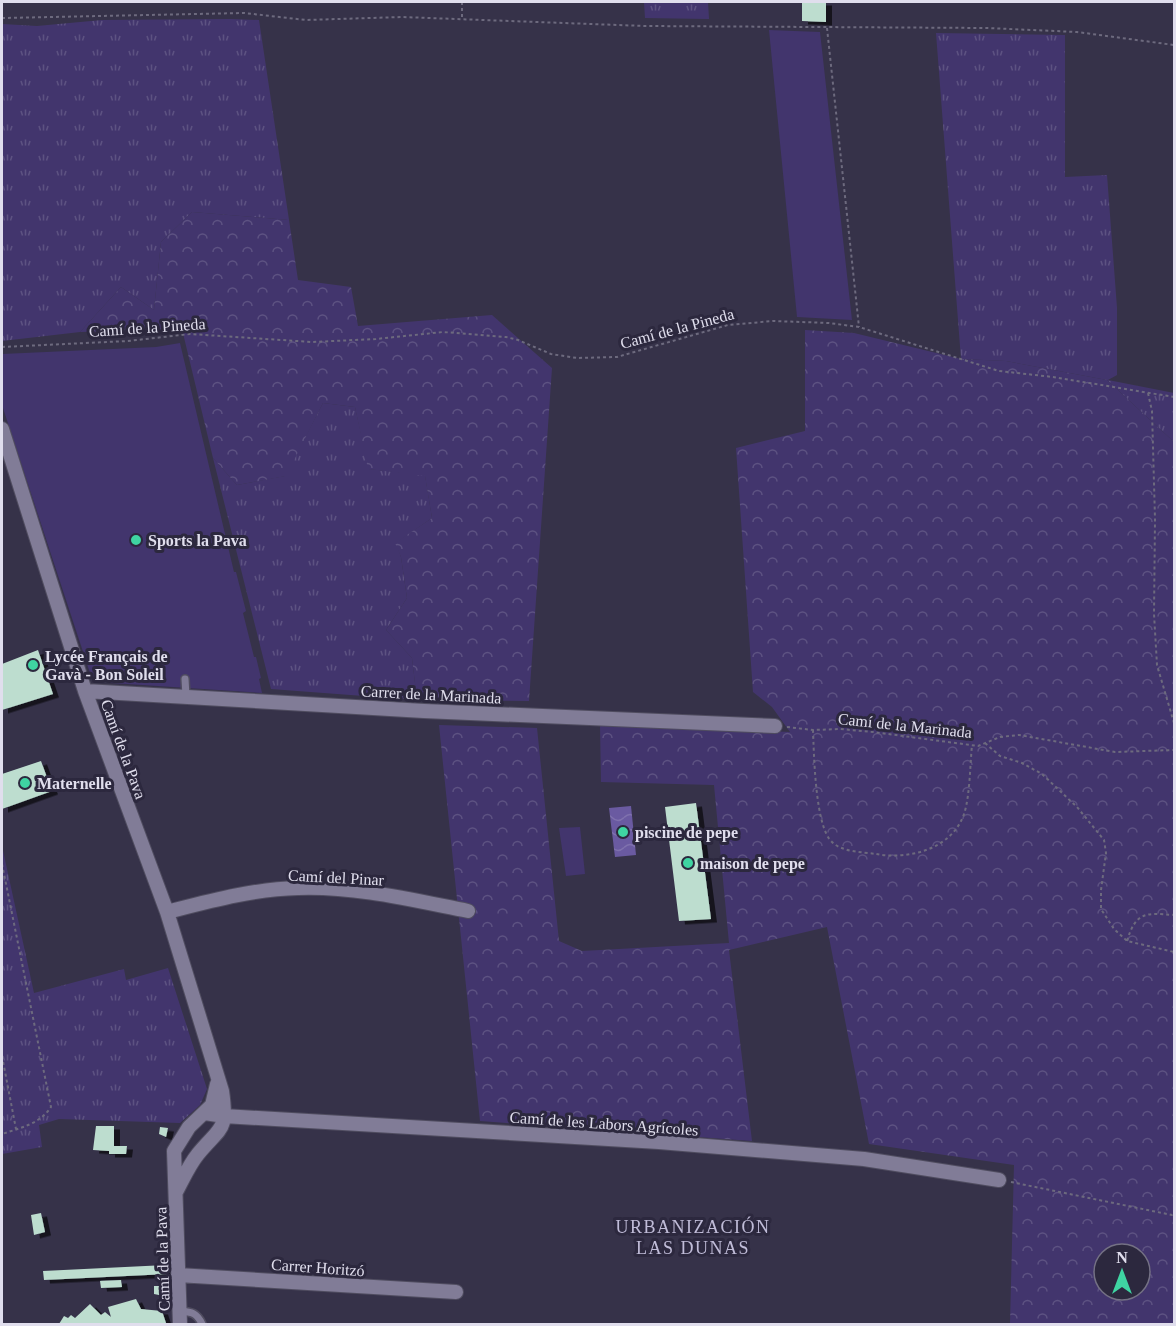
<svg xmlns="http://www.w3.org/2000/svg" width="1176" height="1326" viewBox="0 0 1176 1326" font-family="'Times New Roman',serif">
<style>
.grass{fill:url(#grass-tufts)}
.forest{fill:url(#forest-crowns);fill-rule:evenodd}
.garden{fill:#42356d}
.water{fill:url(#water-waves)}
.building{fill:#bdddcf;filter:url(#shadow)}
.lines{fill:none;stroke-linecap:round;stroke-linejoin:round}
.service-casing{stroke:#504d60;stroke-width:10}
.minor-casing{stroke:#504d60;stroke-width:16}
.path{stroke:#6d6a7e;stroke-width:2;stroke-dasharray:3 3;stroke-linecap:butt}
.service{stroke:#817c97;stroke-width:7}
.minor{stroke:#817c97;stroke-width:14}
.poi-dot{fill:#3fd4a2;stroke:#2c283e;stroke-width:2}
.labels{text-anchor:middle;stroke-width:6;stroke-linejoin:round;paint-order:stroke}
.street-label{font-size:16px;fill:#e0deed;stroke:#2c283e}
.poi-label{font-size:16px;font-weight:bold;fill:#e0deed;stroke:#2c283e;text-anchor:start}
.neighbourhood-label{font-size:18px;letter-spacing:1.5px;fill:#c0bcd8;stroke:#2c283e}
</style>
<defs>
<pattern id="grass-tufts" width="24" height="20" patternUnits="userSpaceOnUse" patternTransform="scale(1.5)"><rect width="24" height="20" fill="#42356d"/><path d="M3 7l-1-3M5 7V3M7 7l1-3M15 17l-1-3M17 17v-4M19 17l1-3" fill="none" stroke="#5d5282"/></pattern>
<pattern id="forest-crowns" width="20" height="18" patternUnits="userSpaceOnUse" patternTransform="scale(1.5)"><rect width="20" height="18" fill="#42356d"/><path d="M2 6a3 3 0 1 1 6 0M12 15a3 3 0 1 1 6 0" fill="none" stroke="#5d5282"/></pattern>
<pattern id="water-waves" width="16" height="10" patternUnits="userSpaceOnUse" patternTransform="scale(1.5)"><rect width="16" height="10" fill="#6a5aa1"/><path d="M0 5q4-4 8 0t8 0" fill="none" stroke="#7f71ae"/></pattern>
<filter id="shadow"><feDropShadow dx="6" dy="3.5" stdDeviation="0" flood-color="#0009"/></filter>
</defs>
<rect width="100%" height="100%" fill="#363249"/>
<path class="grass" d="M 644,2 L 708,2 L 709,19 L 645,18 Z
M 231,19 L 259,20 L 289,220 L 192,212 L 161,242 L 154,310 L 121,287 L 80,332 L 2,341 L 2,24 L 37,26 L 102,20 Z
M 936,33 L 1065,35 L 1065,177 L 1107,175 L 1117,308 L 1117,375 L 1108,380 L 1174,393 L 1174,442 L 1107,380 L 1006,361 L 961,359 Z
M 323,403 L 355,407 L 369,469 L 425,475 L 432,518 L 396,543 L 401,557 L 407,598 L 386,630 L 412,658 L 417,700 L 271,689 L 213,458 L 237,485 L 285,476 Z
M 2,846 L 34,993 L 124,969 L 126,980 L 168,968 L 207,1089 L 200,1105 L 180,1123 L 59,1119 L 39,1125 L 42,1147 L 2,1154 Z"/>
<path class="forest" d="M 192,212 L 289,220 L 298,280 L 351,287 L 358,326 L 492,315 L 552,368 L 529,701 L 417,700 L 412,658 L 386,630 L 407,598 L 401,557 L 395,543 L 432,518 L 425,476 L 368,469 L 355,407 L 323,403 L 286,476 L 237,485 L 213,458 L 182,329 L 80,332 L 121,287 L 154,310 L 161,242 Z
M 805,330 L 854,333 L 961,359 L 1006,361 L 1107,380 L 1174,442 L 1174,1324 L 1010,1324 L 1014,1165 L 869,1144 L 827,927 L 729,950 L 752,1141 L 480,1121 L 439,725 L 537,728 L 559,941 L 582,951 L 729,943 L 714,785 L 601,782 L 600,724 L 790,732 L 772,707 L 753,692 L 736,448 L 805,431 ZM 1104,1254 L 1140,1254 L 1140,1290 L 1104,1290 Z"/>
<path class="garden" d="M 769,30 L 820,32 L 852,320 L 797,317 Z
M 180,343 L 234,572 L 236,572 L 246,611 L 243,613 L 254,657 L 256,657 L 261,678 L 259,679 L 262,693 L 112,683 L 91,676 L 2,405 L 2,354 L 156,347 Z
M 580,827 L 585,874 L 566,876 L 559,828 Z"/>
<path class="water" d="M 631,806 L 636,855 L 615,857 L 609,808 Z"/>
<path class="building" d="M 802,2 L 826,2 L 826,22 L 802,21 Z
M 38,650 L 53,694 L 2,710 L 2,664 Z
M 41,761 L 52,791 L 2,809 L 2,774 Z
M 696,803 L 711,919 L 679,921 L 665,807 Z
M 96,1126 L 114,1126 L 114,1146 L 127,1146 L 126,1154 L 109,1154 L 109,1151 L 93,1150 Z
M 160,1127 L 168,1128 L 166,1137 L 159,1134 Z
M 41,1213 L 45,1232 L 34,1235 L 31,1215 Z
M 166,1265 L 168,1274 L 44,1280 L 43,1271 Z
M 121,1280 L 122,1287 L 101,1288 L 100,1281 Z
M 159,1284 L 167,1285 L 167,1294 L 164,1294 L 164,1296 L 154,1294 L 154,1286 L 159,1286 Z
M 136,1299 L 141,1309 L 162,1311 L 166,1323 L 161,1324 L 59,1324 L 64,1316 L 68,1318 L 71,1315 L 75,1318 L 90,1304 L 101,1315 L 105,1312 L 111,1317 L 108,1307 Z"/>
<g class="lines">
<g class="service-casing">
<path id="service" d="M 185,679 L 186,696
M 180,1311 C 192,1312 197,1313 202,1324"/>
</g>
<g class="minor-casing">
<path id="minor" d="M 2,429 L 85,691 L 167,912 L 222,1091 C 228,1132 221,1126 198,1154 C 189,1165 183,1179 176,1192
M 85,691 L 424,711 L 775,726
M 167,912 C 210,901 254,889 298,888 C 355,886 412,900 468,911
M 205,1113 L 224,1116 L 659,1142 L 864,1159 L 999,1180
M 178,1275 L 456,1292
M 180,1324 L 174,1151 L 189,1127 L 212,1105 L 217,1084"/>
</g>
<path class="path" d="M 462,2 L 462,18
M 2,18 L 244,13 L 306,20 L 402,17 L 645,26 L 987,28 L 1077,32 L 1174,45
M 827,28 L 859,327
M 2,347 L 128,341 L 190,334 L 312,342 L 376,339 L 443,332 L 506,337 L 518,340 L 551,354 L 577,358 L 617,357 L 728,325 L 773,321 L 829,323 L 859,327 L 999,371 L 1053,377 L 1174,397
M 1148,393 L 1152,411 L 1155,519 L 1154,614 L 1157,665 L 1174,723
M 787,727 L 813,730 L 840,729 L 873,732 L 978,746 L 1000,737 L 1019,735 L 1115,752 L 1174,750
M 813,730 C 814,754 815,827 832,842 C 842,852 862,852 876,854 C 909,860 952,849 964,814 C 970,796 970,765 972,745
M 985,743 L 1000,756 L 1022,763 L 1042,774 L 1077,807 L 1104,840 L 1106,853 L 1101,890 L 1101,909 L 1114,929 L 1127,941 L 1174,952
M 2,864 L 51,1107 C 40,1124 20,1128 2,1134
M 1127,941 C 1136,911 1146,913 1174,915
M 2,1056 L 16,1129
M 1011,1182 L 1172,1215 L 1174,1212"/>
<use href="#service" class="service"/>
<use href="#minor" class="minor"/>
</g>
<g class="poi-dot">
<circle cx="136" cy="540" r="6"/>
<circle cx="33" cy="665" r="6"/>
<circle cx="25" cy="783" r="6"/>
<circle cx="623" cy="832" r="6"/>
<circle cx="688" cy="863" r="6"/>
</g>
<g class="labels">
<g class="street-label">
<text transform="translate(147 327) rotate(-4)" y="6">Camí de la Pineda</text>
<text transform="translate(677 328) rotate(-15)" y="6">Camí de la Pineda</text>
<text transform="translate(431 694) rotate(3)" y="6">Carrer de la Marinada</text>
<text transform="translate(905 725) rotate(6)" y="6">Camí de la Marinada</text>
<text transform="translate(124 749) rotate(70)" y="6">Camí de la Pava</text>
<text transform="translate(336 877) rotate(3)" y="6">Camí del Pinar</text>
<text transform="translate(604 1123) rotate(4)" y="6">Camí de les Labors Agrícoles</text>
<text transform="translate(162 1259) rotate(-92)" y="6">Camí de la Pava</text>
<text transform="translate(318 1267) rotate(4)" y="6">Carrer Horitzó</text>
</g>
<g class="poi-label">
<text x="148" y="546">Sports la Pava</text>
<text x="45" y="662">Lycée Français de<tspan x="45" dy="18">Gavà - Bon Soleil</tspan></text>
<text x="37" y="789">Maternelle</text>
<text x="635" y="838">piscine de pepe</text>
<text x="700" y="869">maison de pepe</text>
</g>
<g class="neighbourhood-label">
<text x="693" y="1233">URBANIZACIÓN<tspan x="693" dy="21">LAS DUNAS</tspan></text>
</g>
</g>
<rect width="1176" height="1326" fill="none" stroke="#e0deed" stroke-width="6"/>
<g transform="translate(1122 1272)"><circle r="28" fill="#2c283e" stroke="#747184" stroke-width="1.5"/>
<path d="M0-4.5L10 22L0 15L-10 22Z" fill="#3fd4a2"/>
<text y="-9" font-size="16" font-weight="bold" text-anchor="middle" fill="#e0deed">N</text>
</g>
</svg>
